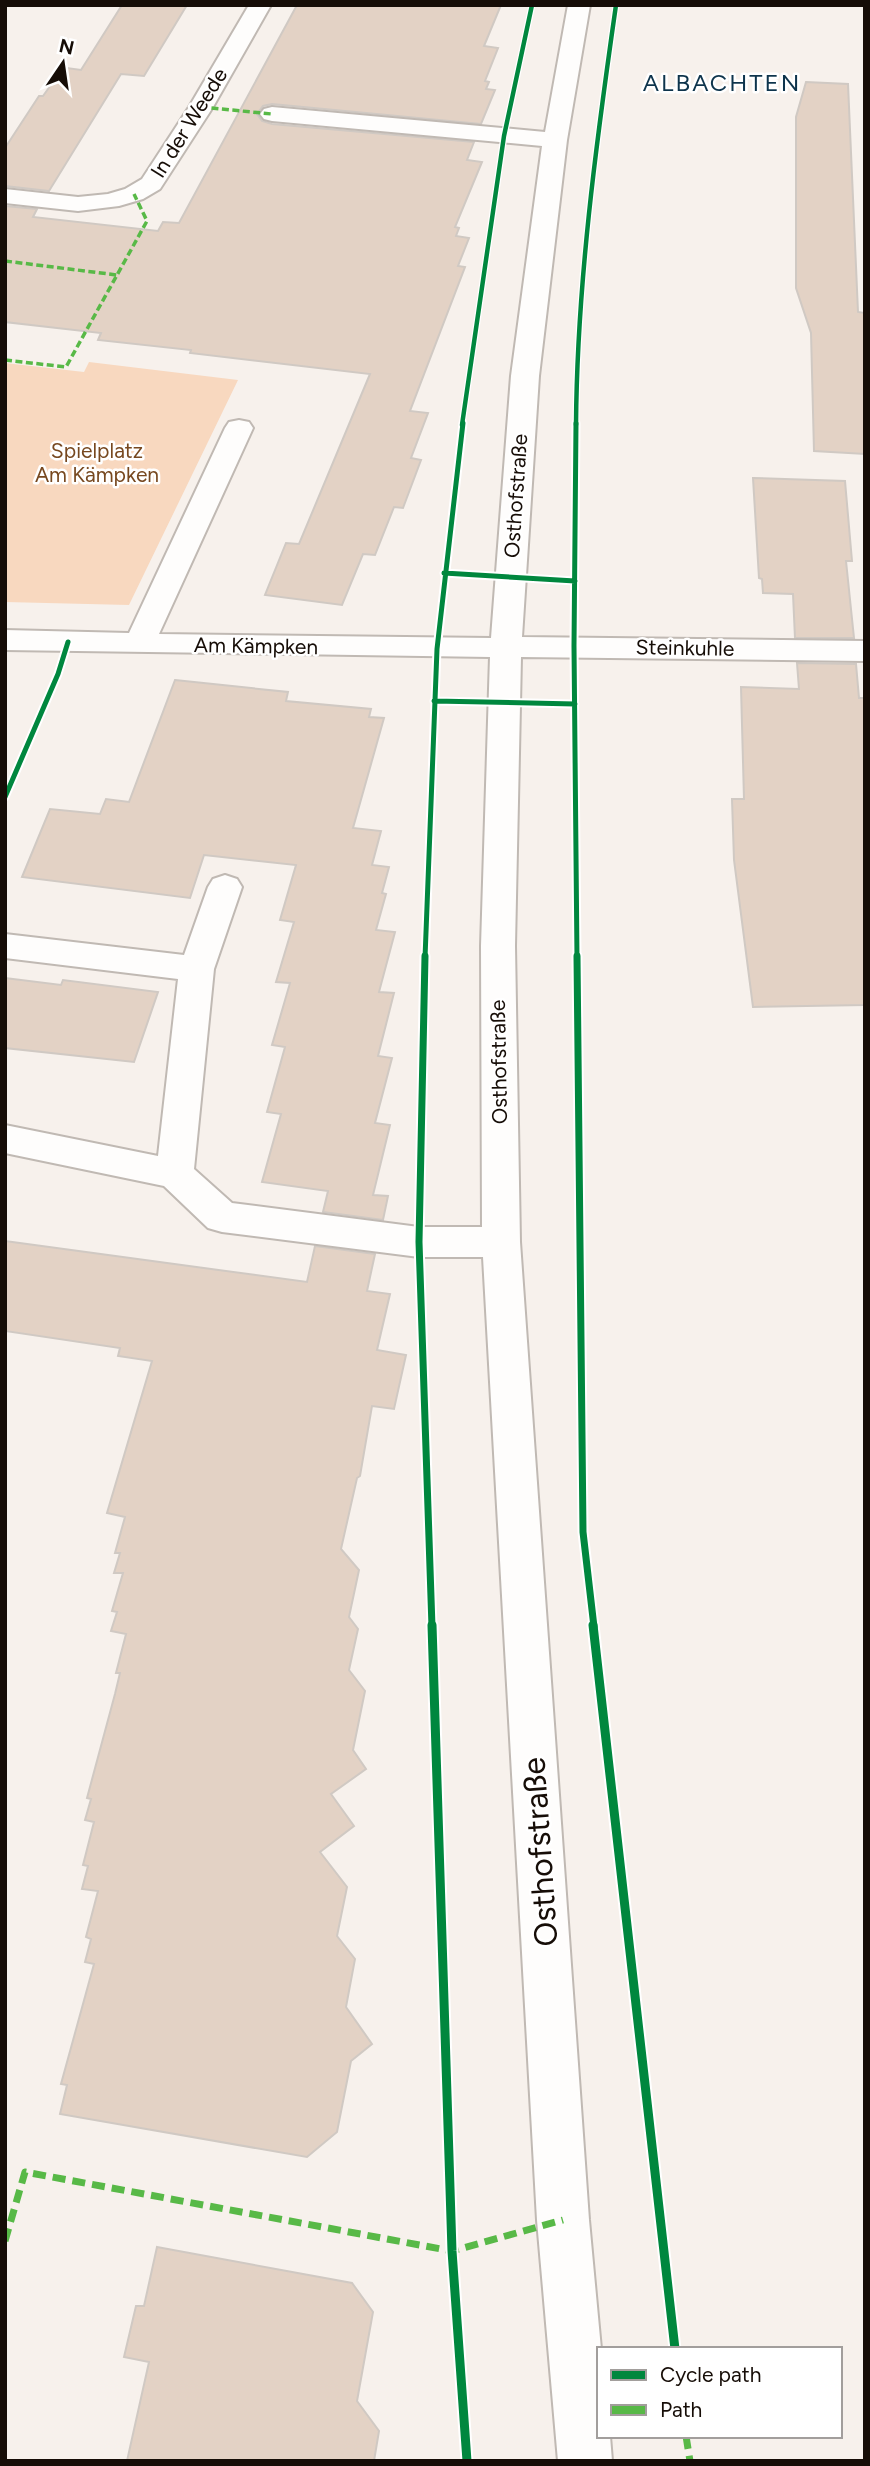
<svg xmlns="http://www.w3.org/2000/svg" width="870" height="2466" viewBox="0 0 870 2466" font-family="Figtree,sans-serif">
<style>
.green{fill:#f8d8bf}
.building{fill:#e3d2c5;stroke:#d0c9c3;stroke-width:2}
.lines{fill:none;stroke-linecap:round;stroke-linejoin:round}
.minor-casing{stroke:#c0b9b3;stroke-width:4}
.minor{fill:#fefdfc;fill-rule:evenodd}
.quiet-far1{stroke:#58b947;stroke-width:3.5;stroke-dasharray:7 3.5;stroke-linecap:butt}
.quiet{stroke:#58b947;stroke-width:7;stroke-dasharray:13 7;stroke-linecap:butt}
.cycleway-far3-casing{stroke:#fff;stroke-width:7}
.cycleway-far2-casing{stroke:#fff;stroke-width:9}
.cycleway-far1-casing{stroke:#fff;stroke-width:11}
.cycleway-casing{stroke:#fff;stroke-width:13}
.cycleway-far3{stroke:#00873e;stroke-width:4.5}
.cycleway-far2{stroke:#00873e;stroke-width:5}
.cycleway-far1{stroke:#00873e;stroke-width:7}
.cycleway{stroke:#00873e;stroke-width:9}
.labels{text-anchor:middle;stroke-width:5;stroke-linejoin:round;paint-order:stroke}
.far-street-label{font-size:21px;fill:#160d07;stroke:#fff}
.far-park-label{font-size:21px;fill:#77481f;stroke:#fff}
.far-quarter-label{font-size:24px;letter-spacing:2px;fill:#0e344c;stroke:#fff}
.near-street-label{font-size:32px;fill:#160d07;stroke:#fff}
</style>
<rect width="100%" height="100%" fill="#f7f1ec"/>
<path class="green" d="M 89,362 L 238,380 L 129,605 L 5,602 L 5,363 L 84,372 Z"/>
<path class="building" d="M 122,5 L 187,5 L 144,76 L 121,74 L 49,191 L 5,186 L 5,148 L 39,96 L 43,96 L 53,82 L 58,82 L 67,68 L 81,70 Z
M 297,5 L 501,5 L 484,46 L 498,48 L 485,81 L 489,82 L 486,89 L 495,90 L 481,124 L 272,104 L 263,106 L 257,114 L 262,121 L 272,124 L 474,142 L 467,160 L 482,162 L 455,227 L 459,228 L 456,236 L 469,238 L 458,266 L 465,267 L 410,411 L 428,413 L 411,458 L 421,460 L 403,508 L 394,507 L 375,555 L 363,554 L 342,605 L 265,595 L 286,543 L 299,544 L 370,374 L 190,353 L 191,350 L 98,340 L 101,333 L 5,322 L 5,206 L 37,209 L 33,217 L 158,231 L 163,222 L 179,223 Z
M 806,82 L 848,84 L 858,312 L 865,313 L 865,454 L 814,451 L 811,333 L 796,288 L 796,117 Z
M 753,478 L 845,481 L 852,561 L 846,561 L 854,638 L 795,638 L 793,594 L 763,593 L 762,579 L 759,578 Z
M 797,663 L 856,664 L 859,698 L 865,698 L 865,1005 L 753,1007 L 734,860 L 732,799 L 744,799 L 741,687 L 799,689 Z
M 175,680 L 288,692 L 286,701 L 371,709 L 369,717 L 384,718 L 353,828 L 381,831 L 372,865 L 389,867 L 382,893 L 386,894 L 376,930 L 395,932 L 379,992 L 394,993 L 378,1056 L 392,1058 L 375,1123 L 390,1125 L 373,1195 L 388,1196 L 383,1220 L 323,1212 L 328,1191 L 262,1182 L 281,1114 L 267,1112 L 285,1047 L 272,1045 L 290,983 L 276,982 L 294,922 L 280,920 L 296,865 L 204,855 L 190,898 L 22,877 L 50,809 L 100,814 L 106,799 L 129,802 Z
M 5,978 L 61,985 L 63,980 L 158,992 L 134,1062 L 5,1048 Z
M 5,1241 L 307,1282 L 315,1246 L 375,1254 L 367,1291 L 390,1294 L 377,1350 L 406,1355 L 394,1409 L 372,1406 L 360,1476 L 357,1478 L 341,1549 L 359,1570 L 349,1617 L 358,1629 L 349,1670 L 365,1691 L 353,1750 L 366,1769 L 331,1794 L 354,1826 L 320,1852 L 347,1887 L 337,1936 L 355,1959 L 346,2007 L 372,2044 L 351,2061 L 337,2132 L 307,2157 L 60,2114 L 67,2085 L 61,2084 L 94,1964 L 85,1962 L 91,1939 L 86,1937 L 98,1891 L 82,1889 L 88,1866 L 83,1865 L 94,1822 L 85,1820 L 91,1799 L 87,1798 L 115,1694 L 120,1673 L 116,1673 L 126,1634 L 111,1631 L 117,1612 L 112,1611 L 123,1573 L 114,1573 L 120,1553 L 115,1553 L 125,1517 L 107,1513 L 152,1361 L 118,1356 L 120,1348 L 5,1331 Z
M 157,2247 L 352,2283 L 373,2312 L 357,2401 L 379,2431 L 374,2461 L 127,2461 L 149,2362 L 124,2357 L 136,2306 L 144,2306 Z"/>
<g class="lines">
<g class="minor-casing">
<path id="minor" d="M 249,5 L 271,5 L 213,107 L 160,189 L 143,199 L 119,206 L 78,211 L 5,203 L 5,189 L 78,197 L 108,194 L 125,189 L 142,179 L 189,107 Z
M 568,5 L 590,5 L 567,140 L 539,376 L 522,637 L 865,641 L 865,661 L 521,657 L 515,946 L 520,1242 L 589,2220 L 601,2349 L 599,2349 L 599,2436 L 610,2436 L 612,2461 L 558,2461 L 537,2220 L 483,1257 L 419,1257 L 222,1232 L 208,1228 L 164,1186 L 5,1153 L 5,1125 L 158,1156 L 178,979 L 5,958 L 5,934 L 184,955 L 208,887 L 213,879 L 225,875 L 237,879 L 242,887 L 214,969 L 194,1169 L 232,1203 L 419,1227 L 482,1227 L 481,946 L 490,657 L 5,650 L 5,630 L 129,633 L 225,428 L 229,422 L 239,420 L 249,422 L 253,428 L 159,634 L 491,638 L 511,376 L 542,146 L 272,121 L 264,119 L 260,114 L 264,109 L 272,107 L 545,132 Z"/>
</g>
<use href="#minor" class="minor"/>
<path class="quiet-far1" d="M 201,107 L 272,114
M 5,261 L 117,275
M 5,360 L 66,367 L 147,221 L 134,194"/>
<path class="quiet" d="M 5,2241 L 25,2172 L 452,2251 L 563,2220
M 686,2436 L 690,2461"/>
<g class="cycleway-far3-casing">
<path id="cycleway-far3" d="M 462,425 L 504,136 L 532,5
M 576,425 C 577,285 596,144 616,5"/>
</g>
<g class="cycleway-far2-casing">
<path id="cycleway-far2" d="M 576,423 L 574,646 L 577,958
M 444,573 L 575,581
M 434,701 L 575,704
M 5,797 L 58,674 L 68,642
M 425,958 L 437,649 L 463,423"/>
</g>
<g class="cycleway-far1-casing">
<path id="cycleway-far1" d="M 425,956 L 419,1242 L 432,1627
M 577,956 L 583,1532 L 594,1627"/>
</g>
<g class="cycleway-casing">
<path id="cycleway" d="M 432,1625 L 452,2251 L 467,2461
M 593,1625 L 675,2349"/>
</g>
<use href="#cycleway-far3" class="cycleway-far3"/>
<use href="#cycleway-far2" class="cycleway-far2"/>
<use href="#cycleway-far1" class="cycleway-far1"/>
<use href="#cycleway" class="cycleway"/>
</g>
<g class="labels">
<g class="far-street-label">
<text transform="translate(189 123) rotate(-58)" y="7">In der Weede</text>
<text transform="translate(516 496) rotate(-86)" y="7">Osthofstraße</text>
<text transform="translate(256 646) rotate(1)" y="7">Am Kämpken</text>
<text transform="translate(685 648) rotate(1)" y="7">Steinkuhle</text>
<text transform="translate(499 1062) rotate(-91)" y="7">Osthofstraße</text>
</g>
<g class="far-park-label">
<text x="97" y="458">Spielplatz<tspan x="97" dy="24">Am Kämpken</tspan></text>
</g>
<g class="far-quarter-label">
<text x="722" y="91">ALBACHTEN</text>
</g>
<g class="near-street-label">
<text transform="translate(540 1852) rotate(-94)" y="11">Osthofstraße</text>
</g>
</g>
<rect width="870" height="2466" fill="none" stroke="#160d07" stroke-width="14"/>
<rect x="597" y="2347" width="245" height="91" fill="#ffffff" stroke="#a29e9c" stroke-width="2"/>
<rect x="611" y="2370" width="35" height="10" fill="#00873e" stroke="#a29e9c" stroke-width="2"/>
<text x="660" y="2382" font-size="21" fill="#160d07">Cycle path</text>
<rect x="611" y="2405" width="35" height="10" fill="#58b947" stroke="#a29e9c" stroke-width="2"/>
<text x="660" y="2417" font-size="21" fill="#160d07">Path</text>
<g transform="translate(63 63) rotate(13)" stroke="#ffffff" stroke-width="5" paint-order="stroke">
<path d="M0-5L12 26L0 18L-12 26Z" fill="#160d07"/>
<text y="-10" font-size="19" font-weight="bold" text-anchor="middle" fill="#160d07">N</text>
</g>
</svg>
